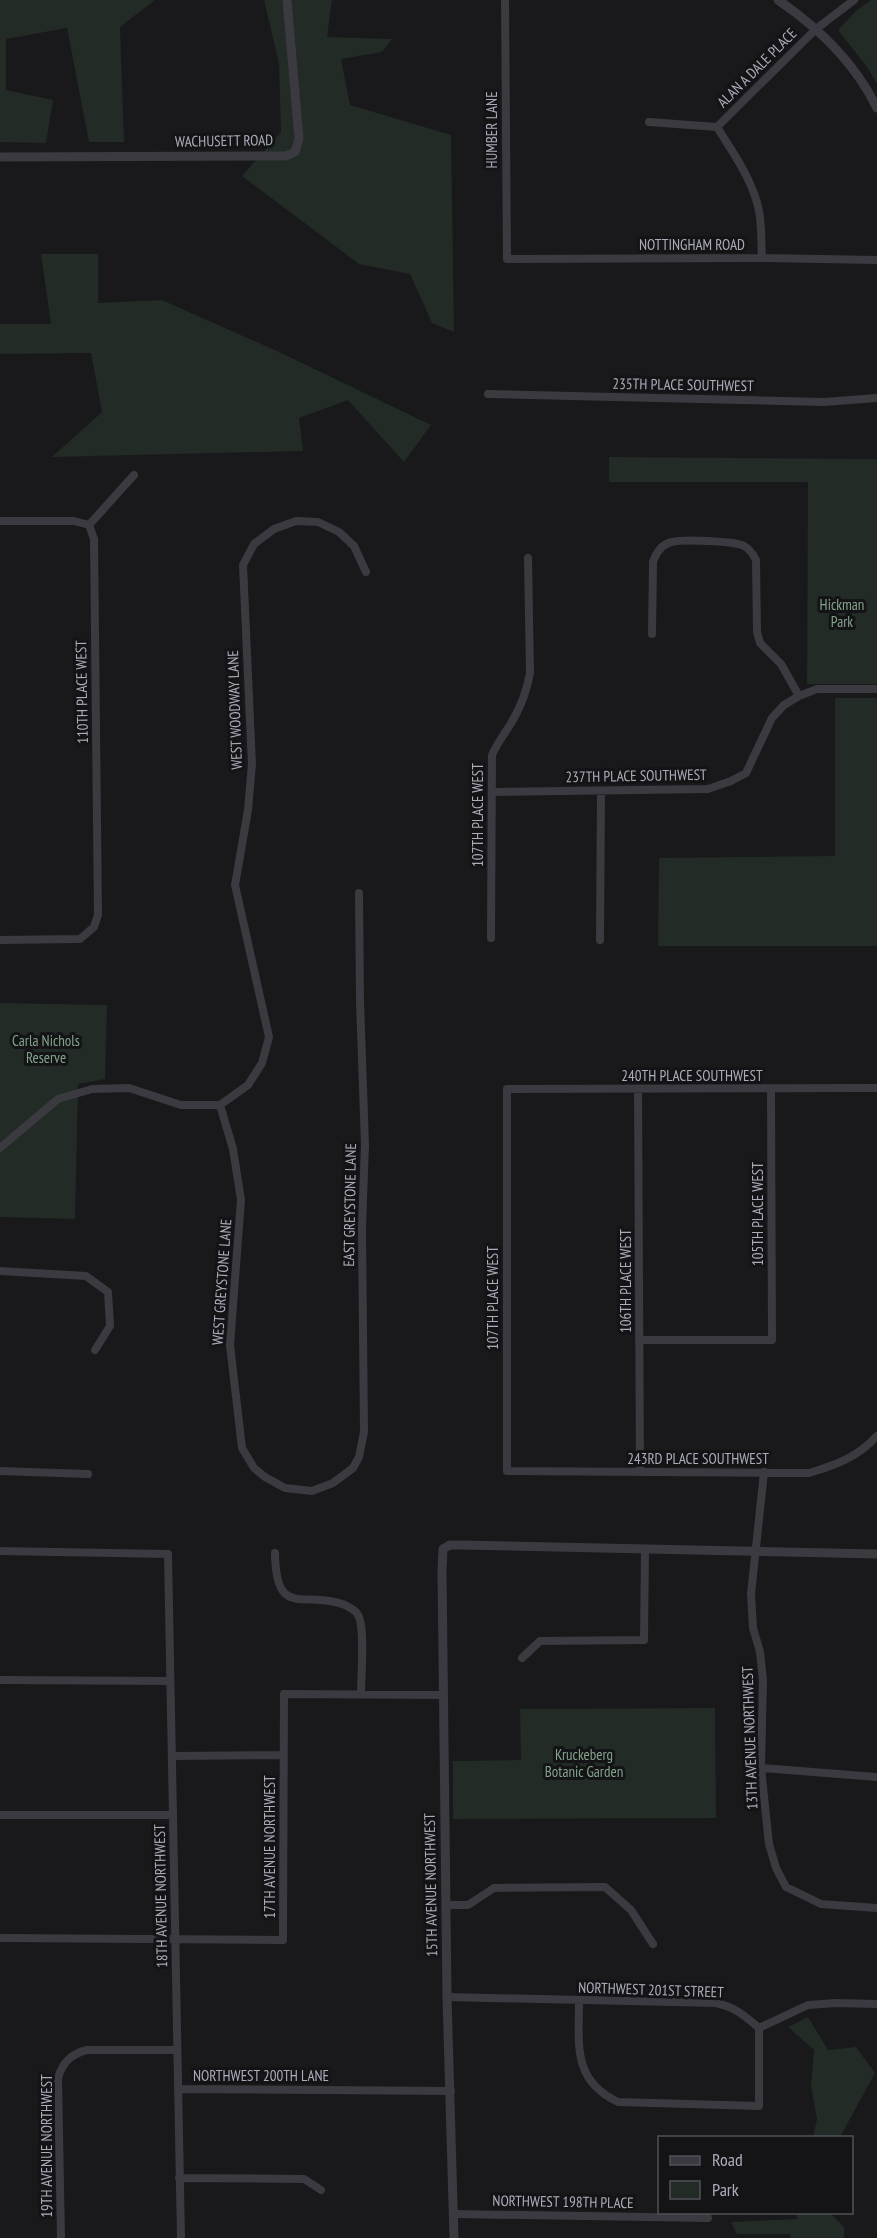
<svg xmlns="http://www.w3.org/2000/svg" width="877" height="2238" viewBox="0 0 877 2238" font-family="'PT Sans Narrow',sans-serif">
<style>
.green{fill:#222b25}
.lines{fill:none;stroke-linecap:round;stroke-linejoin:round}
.minor{stroke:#3a3a40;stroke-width:8}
.tertiary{stroke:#3a3a40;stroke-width:9}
.labels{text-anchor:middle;stroke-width:6;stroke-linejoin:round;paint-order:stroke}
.street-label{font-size:15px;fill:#abadba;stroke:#141316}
.park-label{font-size:15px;fill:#83a48a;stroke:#141316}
</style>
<rect width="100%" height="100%" fill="#19191b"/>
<path class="green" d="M 0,0 L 155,0 L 120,27 L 124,142 L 89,142 L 67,28 L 6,39 L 6,90 L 53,100 L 46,143 L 0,142 Z
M 264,0 L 332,0 L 327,37 L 392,39 L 382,52 L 341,59 L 350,105 L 451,135 L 454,332 L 432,323 L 410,274 L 359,264 L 242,176 L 281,132 L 279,63 Z
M 871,0 L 877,0 L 877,84 L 867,67 L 838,30 L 857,10 Z
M 41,254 L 98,254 L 98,303 L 162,300 L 277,351 L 431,425 L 404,462 L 348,400 L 299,418 L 303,451 L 52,457 L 102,412 L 91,353 L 0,354 L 0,324 L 51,324 Z
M 609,457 L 877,459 L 877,684 L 807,684 L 808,482 L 609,482 Z
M 835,698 L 877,698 L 877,946 L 658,946 L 659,858 L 835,856 Z
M 0,1003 L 107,1005 L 105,1079 L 78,1084 L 75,1219 L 0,1217 Z
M 715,1708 L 716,1818 L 453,1819 L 453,1761 L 521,1760 L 520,1709 Z
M 808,2017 L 828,2050 L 856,2047 L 875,2073 L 840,2137 L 813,2137 L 817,2119 L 811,2086 L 814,2050 L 788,2027 Z
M 797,2213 L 830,2213 L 844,2227 L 844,2238 L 791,2238 L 790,2234 L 737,2234 L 731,2222 L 797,2219 Z"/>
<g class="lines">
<path class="minor" d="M 505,0 L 507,259 L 762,258 L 877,260
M 649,122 L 717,127 C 733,153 753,180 759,211 C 762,226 761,242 762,258
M 717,127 L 816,29 L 854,0
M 488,394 L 824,402 L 877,398
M 0,521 L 74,521 L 89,525
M 652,634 L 653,562 C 656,553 662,544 672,542 C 682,539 735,541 744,546 C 750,549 753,554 756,560 L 757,632 L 760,643 L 781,664 L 799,696
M 492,792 L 708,789 L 731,781 L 746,773 L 772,718 L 784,705 L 799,696 L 817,689 L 877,689
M 491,938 L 492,755 C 498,741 507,731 514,718 C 522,704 527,689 530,673 L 528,558
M 0,940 L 80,939 L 94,927 L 98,915 L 94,539 L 89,525 L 134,475
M 600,940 L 601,791
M 877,1088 L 507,1089 L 507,1471 L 809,1473 C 836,1465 858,1457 877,1436
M 638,1089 L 640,1472
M 220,1105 L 233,1149 L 241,1200 L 230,1345 L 242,1448 L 254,1468 L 265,1477 L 285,1488 L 312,1491 L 333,1483 L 353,1468 L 359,1457 L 364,1432 L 362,1227 L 365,1145 L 360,1001 L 359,893
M 220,1105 L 248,1085 L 262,1063 L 269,1037 L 235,885 L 248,810 L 252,764 L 243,565 L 254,544 L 274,529 L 296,521 L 318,522 L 339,532 L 354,546 L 366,572
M 0,1148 L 58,1099 L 92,1089 L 129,1088 L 181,1105 L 220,1105
M 0,1271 L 86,1276 L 108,1292 L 110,1326 L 95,1350
M 639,1340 L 772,1340 L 771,1089
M 0,1471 L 88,1474
M 764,1472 L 751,1594 L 753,1628 L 760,1652 L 763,1680 L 761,1768 L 769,1844 L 776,1868 L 786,1887 L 821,1904 L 877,1908
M 0,1551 L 168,1554 L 181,2238
M 275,1553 C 276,1621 304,1589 345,1605 C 351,1608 357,1611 359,1617 C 365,1632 361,1677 361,1695
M 522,1658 L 540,1641 L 644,1640 L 645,1549
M 0,1680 L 170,1681
M 172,1756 L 284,1755
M 761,1768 L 877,1777
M 0,1815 L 173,1815
M 446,1905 L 468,1905 L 494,1888 L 605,1887 L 631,1910 L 653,1944
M 0,1938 L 283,1940 L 284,1694 L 443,1695
M 447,1997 L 716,2003 C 735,2007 745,2016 759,2028 L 808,2005 L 836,2003 L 877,2004
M 579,2001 C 579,2045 572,2080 618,2102 L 759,2106 L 759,2028
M 178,2089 L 451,2091
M 179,2178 L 304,2179 L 321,2190
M 454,2214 L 708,2218
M 61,2238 L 58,2078 C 63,2062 71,2054 87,2050 L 177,2050"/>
<path class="tertiary" d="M 778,0 C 819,28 855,63 877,108
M 0,157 L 286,156 L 295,152 L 299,139 L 287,0
M 454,2238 L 447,1997 L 442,1570 L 443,1549 L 450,1545 L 460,1545 L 877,1554"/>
</g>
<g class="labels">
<g class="street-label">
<text transform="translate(757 68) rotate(-45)" y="5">ALAN A DALE PLACE</text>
<text transform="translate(492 130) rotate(-90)" y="5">HUMBER LANE</text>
<text transform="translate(224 141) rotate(-1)" y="5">WACHUSETT ROAD</text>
<text x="692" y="250">NOTTINGHAM ROAD</text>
<text transform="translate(683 385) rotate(1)" y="5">235TH PLACE SOUTHWEST</text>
<text transform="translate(82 692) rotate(-91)" y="5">110TH PLACE WEST</text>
<text transform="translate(235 710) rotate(-92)" y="5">WEST WOODWAY LANE</text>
<text transform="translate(636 776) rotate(-1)" y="5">237TH PLACE SOUTHWEST</text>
<text transform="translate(478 815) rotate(-90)" y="5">107TH PLACE WEST</text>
<text x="692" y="1081">240TH PLACE SOUTHWEST</text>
<text transform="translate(350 1205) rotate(-89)" y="5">EAST GREYSTONE LANE</text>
<text transform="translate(758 1214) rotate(-90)" y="5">105TH PLACE WEST</text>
<text transform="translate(626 1281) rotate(-90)" y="5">106TH PLACE WEST</text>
<text transform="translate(222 1282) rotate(-86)" y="5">WEST GREYSTONE LANE</text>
<text transform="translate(493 1298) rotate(-90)" y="5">107TH PLACE WEST</text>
<text x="698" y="1464">243RD PLACE SOUTHWEST</text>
<text transform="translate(750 1738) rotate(-92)" y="5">13TH AVENUE NORTHWEST</text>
<text transform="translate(270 1847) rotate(-90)" y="5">17TH AVENUE NORTHWEST</text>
<text transform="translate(431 1885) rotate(-91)" y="5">15TH AVENUE NORTHWEST</text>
<text transform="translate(161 1896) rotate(-91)" y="5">18TH AVENUE NORTHWEST</text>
<text transform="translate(651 1990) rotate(2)" y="5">NORTHWEST 201ST STREET</text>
<text x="261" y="2081">NORTHWEST 200TH LANE</text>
<text transform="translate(47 2146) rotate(-90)" y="5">19TH AVENUE NORTHWEST</text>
<text transform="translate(563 2202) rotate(1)" y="5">NORTHWEST 198TH PLACE</text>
</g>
<g class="park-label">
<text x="842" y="610">Hickman<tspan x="842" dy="17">Park</tspan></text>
<text x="46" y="1046">Carla Nichols<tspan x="46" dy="17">Reserve</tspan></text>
<text x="584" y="1760">Kruckeberg<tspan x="584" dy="17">Botanic Garden</tspan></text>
</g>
</g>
<rect x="658" y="2136" width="195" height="78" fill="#141316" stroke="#505158" stroke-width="1.5"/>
<rect x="670" y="2156" width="30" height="9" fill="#3a3a40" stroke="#505158" stroke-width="1.5"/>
<text x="712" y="2166" font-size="18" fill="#abadba">Road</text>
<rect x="670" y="2181" width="30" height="18" fill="#222b25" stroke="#505158" stroke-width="1.5"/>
<text x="712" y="2196" font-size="18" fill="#abadba">Park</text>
</svg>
